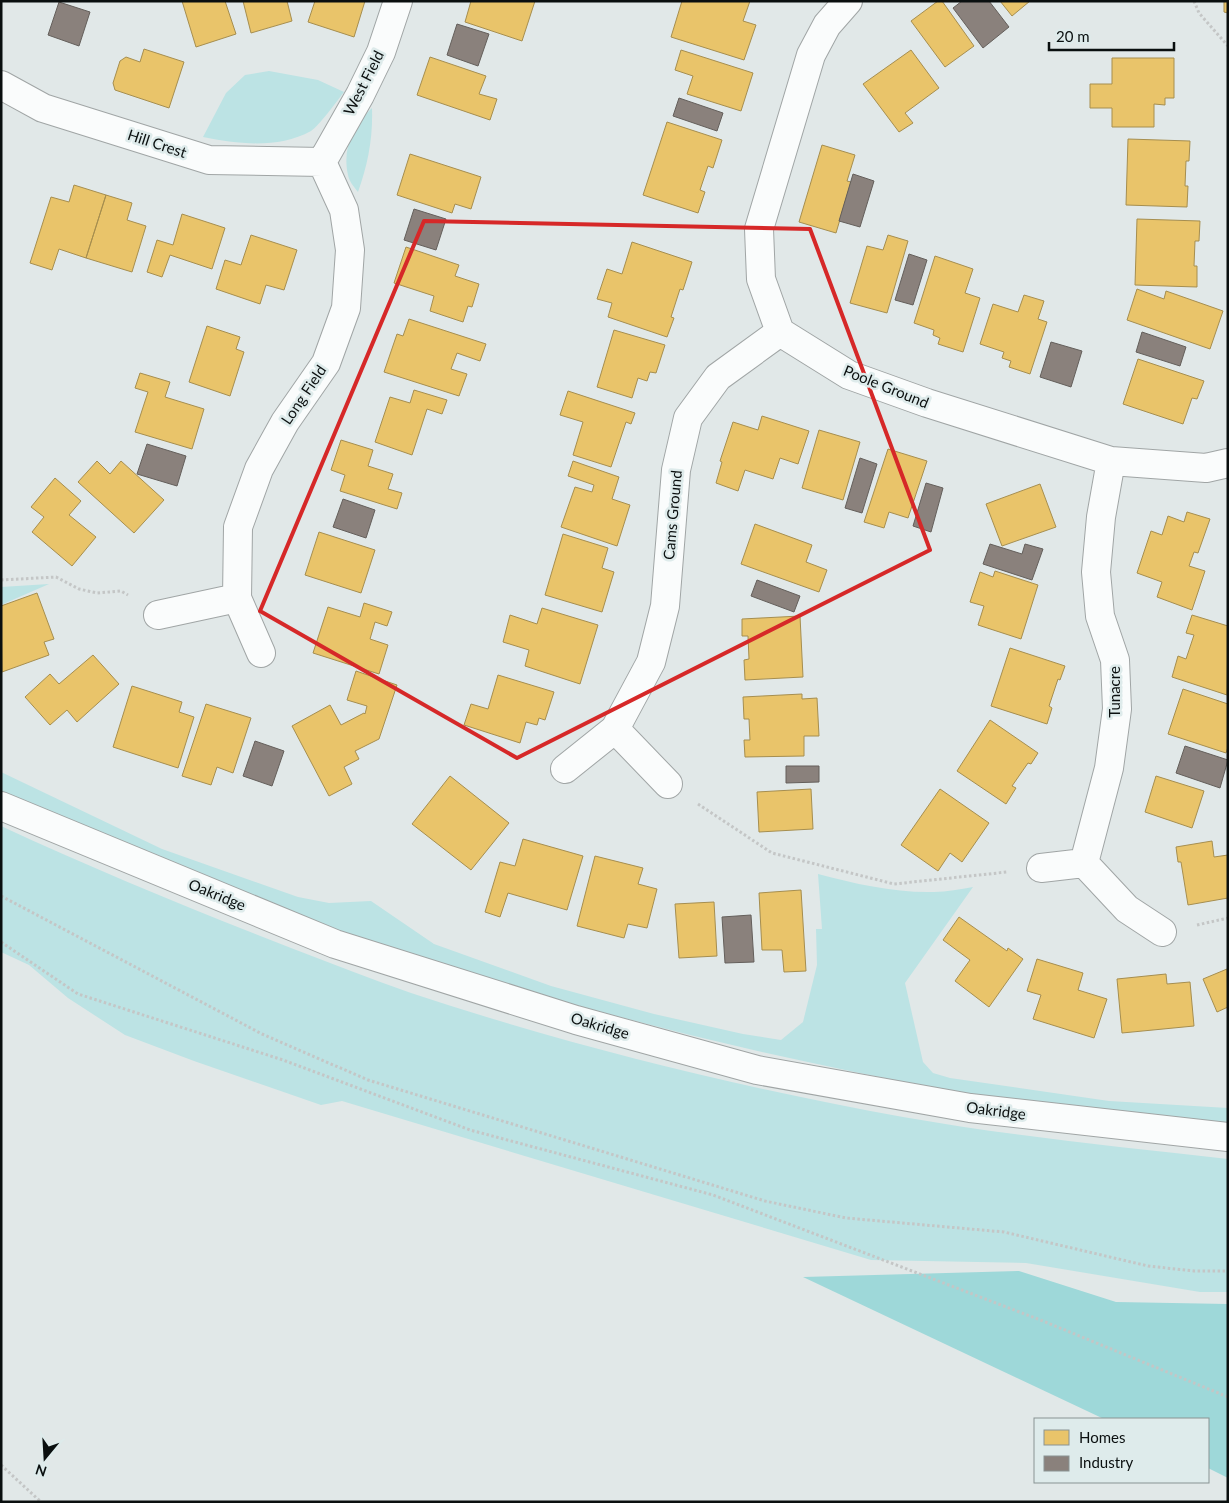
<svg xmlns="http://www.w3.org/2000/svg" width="1229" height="1503" viewBox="0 0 1229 1503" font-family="Lato,sans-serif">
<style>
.green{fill:#bce3e4}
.forest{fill:#9ed8d9}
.homes{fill:#e9c46a;stroke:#a68e4f}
.industry{fill:#8a817c;stroke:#645f5b}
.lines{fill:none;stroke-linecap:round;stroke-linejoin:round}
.minor-casing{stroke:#a0a5a5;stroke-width:30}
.path{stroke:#c4c6c6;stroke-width:3;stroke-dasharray:2.5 2.5;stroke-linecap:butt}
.minor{stroke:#fafcfc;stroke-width:28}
.marked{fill:none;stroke:#d62828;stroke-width:4;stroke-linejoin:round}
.labels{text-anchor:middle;stroke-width:5;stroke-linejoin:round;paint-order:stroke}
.street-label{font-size:15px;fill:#0a0f0f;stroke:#deebeb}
</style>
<rect width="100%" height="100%" fill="#e1e8e8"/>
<path class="green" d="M 269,71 L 318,80 L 344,92 C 337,101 319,126 311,131 C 278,149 238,144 203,137 L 226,93 L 245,75 Z
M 372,108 C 373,138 368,164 358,192 C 354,187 349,181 348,175 C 342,148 353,126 372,108 Z
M 49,584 L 1,605 L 1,587 Z
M 1,772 L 162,849 L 298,897 L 329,903 L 371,901 L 434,944 L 551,986 L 654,1014 L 743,1034 L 781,1040 L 803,1022 L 817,965 L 816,929 L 822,929 L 818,874 C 856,884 895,893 934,892 C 947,892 960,889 973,887 L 905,983 L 923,1062 L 933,1073 L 950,1078 L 1109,1101 L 1228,1108 L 1228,1125 C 1135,1115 1042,1106 950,1090 C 809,1065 668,1032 530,992 C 490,980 448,970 408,956 C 274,910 144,853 13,798 L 1,793 Z
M 1,826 C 96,870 193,910 291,948 C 331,963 371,979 411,993 C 571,1046 737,1087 903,1117 C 1011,1136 1119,1147 1228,1159 L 1228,1292 L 1200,1292 L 1026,1263 L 871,1260 L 342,1101 L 321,1105 L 194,1061 L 125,1035 L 68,998 L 29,965 L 1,952 Z"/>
<path class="forest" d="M 1019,1271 L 1116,1302 L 1228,1304 L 1228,1478 L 1208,1468 L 1208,1419 L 1104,1419 L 803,1277 Z"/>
<path class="homes" d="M 182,1 L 225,1 L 236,34 L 196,47 Z
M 243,1 L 287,1 L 292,21 L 251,33 Z
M 315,1 L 365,1 L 354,37 L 308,22 Z
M 471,1 L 535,1 L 522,41 L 465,22 Z
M 682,1 L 750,1 L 743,21 L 756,25 L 744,60 L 671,37 Z
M 938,1 L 942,1 L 974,46 L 945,67 L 911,21 Z
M 1000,1 L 1030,1 L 1012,16 Z
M 1224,1 L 1228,1 L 1228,13 L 1224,12 Z
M 144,49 L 184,62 L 169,108 L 115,90 L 113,83 L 120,61 L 126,57 L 140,62 Z
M 681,50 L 753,73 L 741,111 L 687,94 L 693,76 L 675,70 Z
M 911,50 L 939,88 L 905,113 L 913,123 L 899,132 L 863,84 Z
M 430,57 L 486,76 L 479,94 L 497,99 L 490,120 L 417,95 Z
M 1112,58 L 1174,58 L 1174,98 L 1165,98 L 1165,105 L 1154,104 L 1154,127 L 1112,127 L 1112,108 L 1090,108 L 1090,84 L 1112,84 Z
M 667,122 L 722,140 L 713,168 L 708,166 L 700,190 L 705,192 L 698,213 L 643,195 Z
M 1128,139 L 1190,141 L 1189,161 L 1186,161 L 1185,186 L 1188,186 L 1187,207 L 1126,205 Z
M 822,145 L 855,155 L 847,181 L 851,182 L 836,233 L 799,222 Z
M 410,154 L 481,177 L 471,209 L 455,204 L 452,213 L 397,195 Z
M 74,185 L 106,195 L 86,258 L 59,249 L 52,270 L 30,263 L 51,197 L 69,202 Z
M 106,195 L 132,203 L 127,220 L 146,226 L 132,272 L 86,258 Z
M 182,214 L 225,228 L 212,269 L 170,255 L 162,277 L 147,272 L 157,240 L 173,245 Z
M 1137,219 L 1200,221 L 1199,241 L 1195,241 L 1194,266 L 1197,266 L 1197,287 L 1135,285 Z
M 251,235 L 297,250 L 284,290 L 266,285 L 260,304 L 216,289 L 225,260 L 241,265 Z
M 888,235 L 908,241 L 887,313 L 850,303 L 867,246 L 883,250 Z
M 632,242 L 692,262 L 683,290 L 680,289 L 671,317 L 674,318 L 667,337 L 608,317 L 612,303 L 597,299 L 607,269 L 622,274 Z
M 406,247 L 459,265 L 455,276 L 479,284 L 472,307 L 468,306 L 463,322 L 430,311 L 434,296 L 394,283 Z
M 935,256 L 973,269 L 965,293 L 980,298 L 963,352 L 938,344 L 940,338 L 933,335 L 934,330 L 914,323 Z
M 1137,289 L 1164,299 L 1166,291 L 1223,311 L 1210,349 L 1127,320 Z
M 1024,295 L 1044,301 L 1038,319 L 1047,322 L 1030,374 L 1009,367 L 1011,361 L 1002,358 L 1004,352 L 980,344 L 993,304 L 1018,312 Z
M 409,319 L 486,344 L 480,361 L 457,353 L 451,369 L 467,374 L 459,396 L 384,372 L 397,334 L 403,336 Z
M 207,326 L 240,337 L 236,349 L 244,352 L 230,396 L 189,382 Z
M 614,330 L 665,345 L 656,373 L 650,372 L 647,381 L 638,378 L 632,398 L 597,387 Z
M 1138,359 L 1204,381 L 1197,399 L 1192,398 L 1183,424 L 1123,404 Z
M 140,373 L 170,382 L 165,397 L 204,409 L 192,449 L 135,432 L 148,392 L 135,388 Z
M 414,390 L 447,400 L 442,414 L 427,409 L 412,455 L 375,442 L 390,397 L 410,403 Z
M 568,391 L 635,413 L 631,424 L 626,422 L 611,467 L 573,455 L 583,422 L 560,415 Z
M 762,416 L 809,431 L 798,464 L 780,458 L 773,479 L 745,470 L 738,491 L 716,483 L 722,462 L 720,461 L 733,422 L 758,430 Z
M 819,430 L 860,442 L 843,500 L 802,488 Z
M 341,440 L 373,450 L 368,466 L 393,474 L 388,489 L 402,493 L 397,509 L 340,491 L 345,475 L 331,470 Z
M 888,449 L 927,461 L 908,518 L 889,512 L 884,528 L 864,522 Z
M 97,461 L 110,474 L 121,461 L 164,500 L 134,533 L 78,482 Z
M 573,461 L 619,477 L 612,499 L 630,505 L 617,546 L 561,527 L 575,487 L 592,492 L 594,485 L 568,476 Z
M 55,478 L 81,501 L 69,515 L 96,537 L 72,566 L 32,532 L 44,517 L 31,507 Z
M 1040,484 L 1056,527 L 1002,546 L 986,504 Z
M 1187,512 L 1210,519 L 1198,553 L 1194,552 L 1189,566 L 1205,571 L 1192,610 L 1157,597 L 1162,582 L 1137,573 L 1151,531 L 1162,535 L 1168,516 L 1184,522 Z
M 755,524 L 812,545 L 806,562 L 827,570 L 819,592 L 741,564 Z
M 319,532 L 375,550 L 361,593 L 305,575 Z
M 563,534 L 608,548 L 602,568 L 614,572 L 602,612 L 545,595 Z
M 995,571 L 1038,585 L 1021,639 L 978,625 L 984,606 L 970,602 L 980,572 L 993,577 Z
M 37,593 L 54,639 L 44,642 L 49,655 L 2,672 L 1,606 Z
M 364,603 L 392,612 L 387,626 L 375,622 L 370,639 L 388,645 L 379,674 L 313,653 L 328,607 L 360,617 Z
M 542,608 L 598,625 L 580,684 L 525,666 L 529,650 L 503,642 L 510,615 L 537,624 Z
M 1192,615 L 1228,626 L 1227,695 L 1172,677 L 1178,656 L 1186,659 L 1194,635 L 1186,633 Z
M 800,616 L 803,677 L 745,680 L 744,660 L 749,659 L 748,636 L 742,636 L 742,619 Z
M 1010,648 L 1065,666 L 1060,680 L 1058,679 L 1049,706 L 1052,708 L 1047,724 L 991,706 Z
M 93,655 L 119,684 L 77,722 L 67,710 L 50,725 L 25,697 L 50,674 L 59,684 Z
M 356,671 L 397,685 L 379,739 L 355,751 L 359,759 L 344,767 L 352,784 L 329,796 L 292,726 L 330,705 L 341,725 L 364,713 L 365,714 L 367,706 L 347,700 Z
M 498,675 L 554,692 L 545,720 L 539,718 L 537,725 L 526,722 L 520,743 L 464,725 L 471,704 L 488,709 Z
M 132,686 L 182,702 L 179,712 L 194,717 L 178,768 L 113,747 Z
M 1183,689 L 1228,704 L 1228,747 L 1226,753 L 1168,734 Z
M 802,694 L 802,699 L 817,698 L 819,736 L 804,736 L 804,756 L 745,757 L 744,740 L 750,740 L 749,719 L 744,719 L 743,697 Z
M 206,704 L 251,718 L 233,773 L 217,767 L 211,785 L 182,776 Z
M 990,720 L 1038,753 L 1031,764 L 1028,763 L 1012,786 L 1016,788 L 1006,804 L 957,771 Z
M 450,776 L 509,823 L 471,870 L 412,824 Z
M 1156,776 L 1204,791 L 1192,828 L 1145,812 Z
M 811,789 L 813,829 L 759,832 L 757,792 Z
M 940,789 L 989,823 L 962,862 L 950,853 L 938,871 L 901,845 Z
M 523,839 L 583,856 L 567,910 L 508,893 L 500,917 L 485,912 L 500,862 L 515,866 Z
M 1212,841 L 1214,857 L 1228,855 L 1228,898 L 1188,905 L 1181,862 L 1178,862 L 1176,847 Z
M 595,856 L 643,868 L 638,884 L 657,889 L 647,928 L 628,924 L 624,938 L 577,926 Z
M 801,890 L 806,971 L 784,972 L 782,950 L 762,950 L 759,893 Z
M 714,902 L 717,956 L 679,958 L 675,904 Z
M 959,917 L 1007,951 L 1008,948 L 1023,959 L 989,1007 L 955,981 L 970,960 L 943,940 Z
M 1037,959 L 1083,973 L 1078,990 L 1107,999 L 1094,1038 L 1033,1019 L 1041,995 L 1027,991 Z
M 1227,969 L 1228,1007 L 1217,1012 L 1203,979 Z
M 1166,974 L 1167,984 L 1190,982 L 1194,1026 L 1122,1033 L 1117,979 Z"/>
<path class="industry" d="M 962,1 L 989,1 L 1009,27 L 983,48 L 953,8 Z
M 59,2 L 90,12 L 79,46 L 48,35 Z
M 457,24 L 489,34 L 478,66 L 447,55 Z
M 679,98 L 723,113 L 717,131 L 673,116 Z
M 853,174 L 874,181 L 860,227 L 839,221 Z
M 414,209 L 446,219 L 436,250 L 404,240 Z
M 909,254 L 927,260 L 913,305 L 895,300 Z
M 1142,332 L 1186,347 L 1180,366 L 1136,352 Z
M 1051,342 L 1082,351 L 1071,387 L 1040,377 Z
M 147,444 L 186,456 L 177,486 L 137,474 Z
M 860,458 L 877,464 L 862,513 L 845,508 Z
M 926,483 L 943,488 L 931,532 L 913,526 Z
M 343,499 L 375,510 L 366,538 L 333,527 Z
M 990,544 L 1022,554 L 1025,544 L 1043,549 L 1032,580 L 983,564 Z
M 757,580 L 800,596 L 794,612 L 751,596 Z
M 255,741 L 284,751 L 272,786 L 243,776 Z
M 1185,746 L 1228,760 L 1220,788 L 1176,773 Z
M 786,766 L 819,766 L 819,782 L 786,783 Z
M 751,915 L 754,962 L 725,963 L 722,917 Z"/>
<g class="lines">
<g class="minor-casing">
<path id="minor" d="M 848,1 L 827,25 L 811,55 L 759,229 L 761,279 L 780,332 L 849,375 L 927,403 L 1111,461 L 1206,468 L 1228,463
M 1,85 L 43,108 L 209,160 L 322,162
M 322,162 L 360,95 L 381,52 L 398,1
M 1111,461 L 1101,517 L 1096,572 L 1100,616 L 1115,660 L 1117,709 L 1109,768 L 1084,863 L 1127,909 L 1162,932
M 237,598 L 261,653
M 158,615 L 237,598 L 238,527 L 259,469 L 285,422 L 326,363 L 346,308 L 350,250 L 344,210 L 322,162
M 615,729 L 668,784
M 565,769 L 615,729 L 651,662 L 665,606 L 676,470 L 688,418 L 718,377 L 780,332
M 1,806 L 335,944 L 576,1020 L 757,1070 L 970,1108 L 1228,1137
M 1041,868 L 1084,863"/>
</g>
<path class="path" d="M 1194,1 L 1199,13 L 1228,46
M 1,580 L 56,577 L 79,589 L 97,593 L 121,591 L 128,595
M 698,804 L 772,853 L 894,884 L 1007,872
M 1,896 L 262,1034 L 368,1080 L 765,1201 L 846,1218 L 1004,1232 L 1148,1266 L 1194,1271 L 1228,1271
M 1197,925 L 1228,918
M 1,942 L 78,994 L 283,1060 L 470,1130 L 713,1195 L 1043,1321 L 1228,1397
M 1,1465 L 41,1502"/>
<use href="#minor" class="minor"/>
</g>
<path class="marked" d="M 424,221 L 810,229 L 930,550 L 517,758 L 260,611 Z"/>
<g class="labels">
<g class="street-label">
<text transform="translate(364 83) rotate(-63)" y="5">West Field</text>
<text transform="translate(157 144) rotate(18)" y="5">Hill Crest</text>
<text transform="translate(886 387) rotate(22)" y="5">Poole Ground</text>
<text transform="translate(304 395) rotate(-56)" y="5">Long Field</text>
<text transform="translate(673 515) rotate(-85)" y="5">Cams Ground</text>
<text transform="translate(1115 692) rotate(-90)" y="5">Tunacre</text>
<text transform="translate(217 895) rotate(22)" y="5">Oakridge</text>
<text transform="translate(600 1026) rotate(16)" y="5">Oakridge</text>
<text transform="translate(996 1111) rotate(7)" y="5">Oakridge</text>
</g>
</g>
<rect width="1229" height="1503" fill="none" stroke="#0a0f0f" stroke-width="5"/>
<rect x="1034" y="1418" width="175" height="65" fill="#deebeb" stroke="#899393"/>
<rect x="1044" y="1430" width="25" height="15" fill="#e9c46a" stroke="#899393"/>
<text x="1079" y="1443" font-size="15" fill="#0a0f0f">Homes</text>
<rect x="1044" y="1456" width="25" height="15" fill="#8a817c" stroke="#899393"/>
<text x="1079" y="1468" font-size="15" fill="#0a0f0f">Industry</text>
<g transform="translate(45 1458) rotate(198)" stroke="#deebeb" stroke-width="4" paint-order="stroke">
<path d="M0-4L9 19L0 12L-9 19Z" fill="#0a0f0f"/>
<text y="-8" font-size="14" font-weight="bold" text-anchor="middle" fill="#0a0f0f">N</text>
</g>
<path d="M1049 42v8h125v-8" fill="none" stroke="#0a0f0f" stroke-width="2.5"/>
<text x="1056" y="42" font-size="15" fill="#0a0f0f" stroke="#deebeb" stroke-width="4" paint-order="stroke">20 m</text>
</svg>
